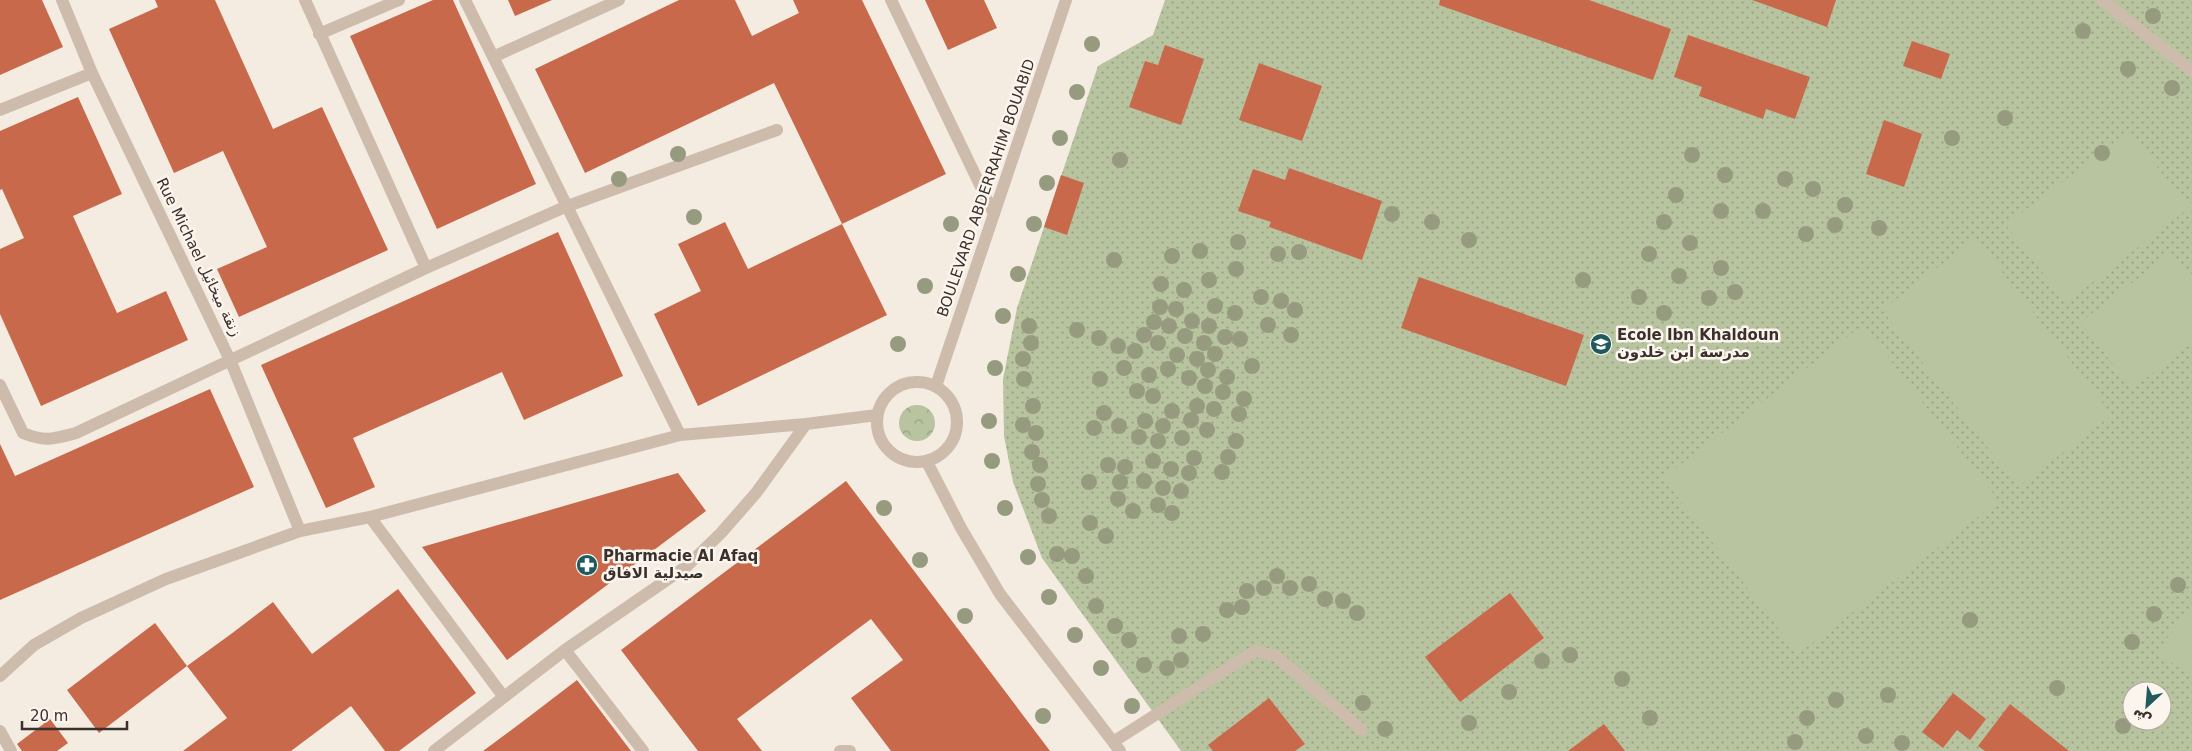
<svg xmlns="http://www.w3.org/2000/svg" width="2192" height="751" viewBox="0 0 2192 751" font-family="'DejaVu Sans','Noto Sans Arabic',sans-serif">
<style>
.grass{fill:url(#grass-dots);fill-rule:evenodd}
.park{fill:url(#park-crowns)}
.garden{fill:#b8c4a0}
.building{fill:#c8694b}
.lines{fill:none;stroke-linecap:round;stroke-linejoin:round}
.minor{stroke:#cdbbac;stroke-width:12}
.tree{fill:#969b7f}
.labels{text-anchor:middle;stroke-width:5;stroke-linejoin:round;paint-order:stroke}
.street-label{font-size:15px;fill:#3b302b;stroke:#fbf5ee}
.poi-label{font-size:15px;font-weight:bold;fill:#3b302b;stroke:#fbf5ee;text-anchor:start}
</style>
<defs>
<pattern id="grass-dots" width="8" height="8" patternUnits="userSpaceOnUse" patternTransform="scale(1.25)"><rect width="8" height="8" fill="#b8c4a0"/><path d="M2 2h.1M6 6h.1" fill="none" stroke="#97a083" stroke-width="1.8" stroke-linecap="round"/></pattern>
<pattern id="park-crowns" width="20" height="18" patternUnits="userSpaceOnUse" patternTransform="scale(1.25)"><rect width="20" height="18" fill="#b8c4a0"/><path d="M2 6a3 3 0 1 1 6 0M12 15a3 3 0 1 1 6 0" fill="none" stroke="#97a083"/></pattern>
</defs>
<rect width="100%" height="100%" fill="#f4ebe1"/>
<path class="grass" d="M 1165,0 L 2192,0 L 2192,751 L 1181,751 L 1042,558 L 1013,482 L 1004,436 L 1003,379 L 1017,308 L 1098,66 L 1153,35 ZM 2132,691 L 2162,691 L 2162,721 L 2132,721 Z"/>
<path class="park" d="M899 423a18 18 0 1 1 36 0a18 18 0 1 1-36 0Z"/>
<path class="garden" d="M 2129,131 L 2189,208 L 2066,303 L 2006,225 Z
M 1976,238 L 2112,415 L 2018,487 L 1882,310 Z
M 2171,253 L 2192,280 L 2192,343 L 2132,389 L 2081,322 Z
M 1863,325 L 1999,501 L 1798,654 L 1663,478 Z
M 2192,607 L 2192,678 L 2157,651 Z"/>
<path class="building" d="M 0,0 L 42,0 L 63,47 L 0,75 Z
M 155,0 L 215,0 L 273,129 L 322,107 L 388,250 L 239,317 L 217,269 L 267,247 L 223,151 L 174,173 L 109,29 L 158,7 Z
M 433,0 L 453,0 L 536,184 L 437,229 L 350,36 Z
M 508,0 L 552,0 L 515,16 Z
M 679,0 L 735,0 L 752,36 L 799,13 L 793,0 L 862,0 L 946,174 L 842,224 L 774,83 L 585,173 L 535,69 Z
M 925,0 L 984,0 L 997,28 L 948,50 Z
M 1440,0 L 1589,0 L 1671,29 L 1653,80 L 1439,5 Z
M 1752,0 L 1836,0 L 1827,27 Z
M 1688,35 L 1810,77 L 1795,119 L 1766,109 L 1763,119 L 1699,96 L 1702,87 L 1674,77 Z
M 1912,41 L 1950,54 L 1941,79 L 1903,66 Z
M 1165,45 L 1204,59 L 1181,125 L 1129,107 L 1145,61 L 1158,65 Z
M 1259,63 L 1322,86 L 1302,141 L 1239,120 Z
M 78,97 L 122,194 L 73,216 L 117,313 L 166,291 L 188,340 L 41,406 L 0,314 L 0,249 L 24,238 L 2,189 L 0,190 L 0,131 Z
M 1884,120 L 1922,134 L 1904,187 L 1866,174 Z
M 1289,168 L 1382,201 L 1362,260 L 1269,227 L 1271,222 L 1238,211 L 1253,169 L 1285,180 Z
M 1061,175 L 1084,183 L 1067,235 L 1044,227 Z
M 725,222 L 748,269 L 842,224 L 887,315 L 698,406 L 654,314 L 701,291 L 678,244 Z
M 558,232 L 623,376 L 524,420 L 502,372 L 353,438 L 375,487 L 326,508 L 261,365 Z
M 1419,277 L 1584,335 L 1566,386 L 1401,328 Z
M 210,389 L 254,487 L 0,600 L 0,444 L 15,476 Z
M 678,473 L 706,511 L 507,660 L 422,547 Z
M 846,481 L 865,506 L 1050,751 L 891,751 L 851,698 L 903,660 L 871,619 L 737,719 L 762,751 L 698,751 L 659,700 L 621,650 Z
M 398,589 L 476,693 L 399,751 L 385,751 L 351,706 L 291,751 L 183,751 L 227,718 L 187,666 L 231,634 L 273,602 L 312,654 Z
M 1510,593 L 1544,638 L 1460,702 L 1425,657 Z
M 155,623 L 187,666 L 99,733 L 67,690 Z
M 577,680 L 631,751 L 483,751 L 526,719 Z
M 1953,693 L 1986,719 L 1970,740 L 1957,730 L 1943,748 L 1922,732 Z
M 1269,698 L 1305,744 L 1295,751 L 1213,751 L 1208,745 Z
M 2010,704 L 2069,751 L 1985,751 L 1978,746 Z
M 50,719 L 68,743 L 57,751 L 22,751 L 17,744 Z
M 1604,724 L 1625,751 L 1568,751 Z"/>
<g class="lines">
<path class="minor" d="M 62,0 L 92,73 L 231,362 L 300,531
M 305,0 L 426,268
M 465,0 L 680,435
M 891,0 L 994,214
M 2102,0 L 2192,71
M 319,34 L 399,0
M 493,57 L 619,0
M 0,110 L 92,73
M877 422a40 40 0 1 1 80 0a40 40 0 1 1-80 0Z
M 0,385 L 23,433 C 45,442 54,439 76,433 L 426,268 L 565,207 L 777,130
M 936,386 L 1066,0
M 927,462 L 961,528 L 1000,594 L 1120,751
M 370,517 L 503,696
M 565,650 L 643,751
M 0,676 L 34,645 L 81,618 L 166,579 L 300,531 L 370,517 L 680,435 L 806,424 L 877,415
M 0,731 L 11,751
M 1113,742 L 1255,651 L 1276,656 L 1362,730
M 434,751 L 565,650 L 687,566 L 721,533 L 756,493 L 806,424
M 840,751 L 850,751"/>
</g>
<g class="tree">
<circle cx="2153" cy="16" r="8"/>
<circle cx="2083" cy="31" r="8"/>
<circle cx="1092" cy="44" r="8"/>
<circle cx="2128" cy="69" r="8"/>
<circle cx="2172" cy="88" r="8"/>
<circle cx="1077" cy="92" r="8"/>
<circle cx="2005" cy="118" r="8"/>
<circle cx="1060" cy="138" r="8"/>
<circle cx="1952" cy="138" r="8"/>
<circle cx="2102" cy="153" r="8"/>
<circle cx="678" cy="154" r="8"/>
<circle cx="1692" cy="155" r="8"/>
<circle cx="1120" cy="160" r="8"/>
<circle cx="1725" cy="175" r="8"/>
<circle cx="619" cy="179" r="8"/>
<circle cx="1785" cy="179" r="8"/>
<circle cx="1047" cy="183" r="8"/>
<circle cx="1813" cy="189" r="8"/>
<circle cx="1676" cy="195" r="8"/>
<circle cx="1845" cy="205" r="8"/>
<circle cx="1721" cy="211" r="8"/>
<circle cx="1763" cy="211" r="8"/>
<circle cx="1392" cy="214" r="8"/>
<circle cx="694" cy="217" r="8"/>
<circle cx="1432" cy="222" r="8"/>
<circle cx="1664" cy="222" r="8"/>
<circle cx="951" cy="224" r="8"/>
<circle cx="1034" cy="224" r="8"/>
<circle cx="1835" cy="225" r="8"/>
<circle cx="1879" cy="228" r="8"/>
<circle cx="1806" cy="234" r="8"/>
<circle cx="1469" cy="240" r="8"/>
<circle cx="1238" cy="242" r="8"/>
<circle cx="1690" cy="243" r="8"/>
<circle cx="1200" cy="251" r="8"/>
<circle cx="1299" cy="252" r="8"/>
<circle cx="1278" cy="254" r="8"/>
<circle cx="1649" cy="254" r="8"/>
<circle cx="1172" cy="256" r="8"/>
<circle cx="1114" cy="260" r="8"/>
<circle cx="1721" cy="268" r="8"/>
<circle cx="1236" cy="269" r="8"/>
<circle cx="1018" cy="274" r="8"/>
<circle cx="1679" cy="276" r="8"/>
<circle cx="1209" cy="280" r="8"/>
<circle cx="1583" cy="280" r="8"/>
<circle cx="1161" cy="284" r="8"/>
<circle cx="925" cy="286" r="8"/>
<circle cx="1184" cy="290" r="8"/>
<circle cx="1735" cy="292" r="8"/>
<circle cx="1261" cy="297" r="8"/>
<circle cx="1639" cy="297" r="8"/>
<circle cx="1709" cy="298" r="8"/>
<circle cx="1281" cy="301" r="8"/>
<circle cx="1215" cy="306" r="8"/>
<circle cx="1160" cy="307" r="8"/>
<circle cx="1176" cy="309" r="8"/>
<circle cx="1295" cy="310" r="8"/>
<circle cx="1235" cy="313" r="8"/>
<circle cx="1664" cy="313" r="8"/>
<circle cx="1003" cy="316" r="8"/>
<circle cx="1192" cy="321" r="8"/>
<circle cx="1154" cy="322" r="8"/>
<circle cx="1268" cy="325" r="8"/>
<circle cx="1029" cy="326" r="8"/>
<circle cx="1169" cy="326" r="8"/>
<circle cx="1209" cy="326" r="8"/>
<circle cx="1077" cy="330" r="8"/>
<circle cx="1709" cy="333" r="8"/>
<circle cx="1144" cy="335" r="8"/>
<circle cx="1291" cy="335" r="8"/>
<circle cx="1185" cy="336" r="8"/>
<circle cx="1225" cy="337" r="8"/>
<circle cx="1099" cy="338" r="8"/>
<circle cx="1240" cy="339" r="8"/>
<circle cx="1031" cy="343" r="8"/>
<circle cx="1158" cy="343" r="8"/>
<circle cx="1204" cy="343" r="8"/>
<circle cx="898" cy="344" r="8"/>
<circle cx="1118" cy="346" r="8"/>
<circle cx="1135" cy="351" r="8"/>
<circle cx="1215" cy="354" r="8"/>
<circle cx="1177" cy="355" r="8"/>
<circle cx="1023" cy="359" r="8"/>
<circle cx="1197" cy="359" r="8"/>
<circle cx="1252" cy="366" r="8"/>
<circle cx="995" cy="368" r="8"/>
<circle cx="1124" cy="368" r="8"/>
<circle cx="1168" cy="369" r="8"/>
<circle cx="1208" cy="370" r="8"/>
<circle cx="1149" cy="375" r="8"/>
<circle cx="1227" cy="377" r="8"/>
<circle cx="1189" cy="378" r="8"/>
<circle cx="1024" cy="379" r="8"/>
<circle cx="1100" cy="379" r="8"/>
<circle cx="1205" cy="386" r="8"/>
<circle cx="1137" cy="391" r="8"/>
<circle cx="1223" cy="392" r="8"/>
<circle cx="1153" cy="396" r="8"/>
<circle cx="1244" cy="399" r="8"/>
<circle cx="1033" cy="406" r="8"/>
<circle cx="1197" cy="406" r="8"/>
<circle cx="1214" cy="409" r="8"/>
<circle cx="1172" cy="411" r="8"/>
<circle cx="1104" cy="413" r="8"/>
<circle cx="1239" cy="414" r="8"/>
<circle cx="1191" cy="420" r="8"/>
<circle cx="989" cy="421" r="8"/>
<circle cx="1145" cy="421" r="8"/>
<circle cx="1023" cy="425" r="8"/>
<circle cx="1119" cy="426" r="8"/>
<circle cx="1163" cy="426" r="8"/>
<circle cx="1094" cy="428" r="8"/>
<circle cx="1207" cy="430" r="8"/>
<circle cx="1036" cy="433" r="8"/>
<circle cx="1139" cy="437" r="8"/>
<circle cx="1182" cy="438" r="8"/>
<circle cx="1158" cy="441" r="8"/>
<circle cx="1236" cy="441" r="8"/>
<circle cx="1032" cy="452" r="8"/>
<circle cx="1228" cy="457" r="8"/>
<circle cx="1194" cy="458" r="8"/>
<circle cx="992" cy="461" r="8"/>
<circle cx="1153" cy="461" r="8"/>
<circle cx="1040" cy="465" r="8"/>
<circle cx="1108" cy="465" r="8"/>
<circle cx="1125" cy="467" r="8"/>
<circle cx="1171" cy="469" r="8"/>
<circle cx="1222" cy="472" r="8"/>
<circle cx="1189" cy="473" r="8"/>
<circle cx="1144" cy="481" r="8"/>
<circle cx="1089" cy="482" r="8"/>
<circle cx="1120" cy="482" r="8"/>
<circle cx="1038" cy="484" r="8"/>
<circle cx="1163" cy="488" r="8"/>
<circle cx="1181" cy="491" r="8"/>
<circle cx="1118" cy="499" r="8"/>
<circle cx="1042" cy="500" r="8"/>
<circle cx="1158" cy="505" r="8"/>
<circle cx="884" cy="508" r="8"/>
<circle cx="1005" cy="508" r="8"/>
<circle cx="1133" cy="511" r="8"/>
<circle cx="1172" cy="513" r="8"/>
<circle cx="1049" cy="516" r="8"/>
<circle cx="1090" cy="523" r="8"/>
<circle cx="1106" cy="536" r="8"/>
<circle cx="1057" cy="554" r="8"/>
<circle cx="1072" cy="556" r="8"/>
<circle cx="1028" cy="557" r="8"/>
<circle cx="920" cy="560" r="8"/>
<circle cx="1086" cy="576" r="8"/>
<circle cx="1277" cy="576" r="8"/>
<circle cx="1309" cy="584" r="8"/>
<circle cx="2178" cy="585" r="8"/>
<circle cx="1264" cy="588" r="8"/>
<circle cx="1290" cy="588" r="8"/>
<circle cx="1247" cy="591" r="8"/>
<circle cx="1049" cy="597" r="8"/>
<circle cx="1325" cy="599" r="8"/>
<circle cx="1343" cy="601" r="8"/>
<circle cx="1096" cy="606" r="8"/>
<circle cx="1242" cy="607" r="8"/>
<circle cx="1227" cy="610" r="8"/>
<circle cx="1357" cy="613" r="8"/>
<circle cx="2154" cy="614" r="8"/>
<circle cx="965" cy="616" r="8"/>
<circle cx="1970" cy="620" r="8"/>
<circle cx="1115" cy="626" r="8"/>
<circle cx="1203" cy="634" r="8"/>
<circle cx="1075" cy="635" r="8"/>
<circle cx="1179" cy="636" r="8"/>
<circle cx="1129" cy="640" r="8"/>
<circle cx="2132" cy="642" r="8"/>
<circle cx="1570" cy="655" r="8"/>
<circle cx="1181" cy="660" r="8"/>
<circle cx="1542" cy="661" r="8"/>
<circle cx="1144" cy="665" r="8"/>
<circle cx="1101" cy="668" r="8"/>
<circle cx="1167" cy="668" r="8"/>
<circle cx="1622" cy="679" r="8"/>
<circle cx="2057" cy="688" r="8"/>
<circle cx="1509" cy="692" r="8"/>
<circle cx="1888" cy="695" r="8"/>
<circle cx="1836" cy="700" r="8"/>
<circle cx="1363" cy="703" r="8"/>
<circle cx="1132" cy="706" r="8"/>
<circle cx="1043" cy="716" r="8"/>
<circle cx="1650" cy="718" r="8"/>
<circle cx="1807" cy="718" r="8"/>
<circle cx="1469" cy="723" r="8"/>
<circle cx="2123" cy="726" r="8"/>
<circle cx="1385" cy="729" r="8"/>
<circle cx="1866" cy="736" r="8"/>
<circle cx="1795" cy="742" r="8"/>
<circle cx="1902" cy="743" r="8"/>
</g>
<defs>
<g id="school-disc" transform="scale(1.125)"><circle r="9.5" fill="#1f5a5e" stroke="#fbf5ee"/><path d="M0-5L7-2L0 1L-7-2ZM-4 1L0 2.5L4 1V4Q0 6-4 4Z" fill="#fff"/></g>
<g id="pharmacy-disc" transform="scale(1.125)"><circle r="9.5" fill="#1f5a5e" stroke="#fbf5ee"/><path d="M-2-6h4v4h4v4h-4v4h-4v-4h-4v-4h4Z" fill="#fff"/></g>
</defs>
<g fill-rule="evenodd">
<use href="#school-disc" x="1601" y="344"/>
<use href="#pharmacy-disc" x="587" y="565"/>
</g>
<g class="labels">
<g class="street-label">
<text transform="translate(986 188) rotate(-71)" y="5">BOULEVARD ABDERRAHIM BOUABID</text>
<text transform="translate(199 257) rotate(64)" y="5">Rue Michael زنقة ميخائيل</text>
</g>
<g class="poi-label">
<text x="1617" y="340">Ecole Ibn Khaldoun<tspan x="1617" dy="17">مدرسة ابن خلدون</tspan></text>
<text x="603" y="561">Pharmacie Al Afaq<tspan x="603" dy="17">صيدلية الافاق</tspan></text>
</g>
</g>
<g transform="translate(2147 706) rotate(206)"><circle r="24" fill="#fbf5ee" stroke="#aea6a0"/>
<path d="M0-4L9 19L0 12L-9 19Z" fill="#1f5a5e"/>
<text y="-8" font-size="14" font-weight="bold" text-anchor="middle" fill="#3b302b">ش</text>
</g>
<path d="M22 721v8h105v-8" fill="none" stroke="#3b302b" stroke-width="2.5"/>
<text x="30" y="721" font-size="15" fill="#3b302b" stroke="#fbf5ee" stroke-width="4" paint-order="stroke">20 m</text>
</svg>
